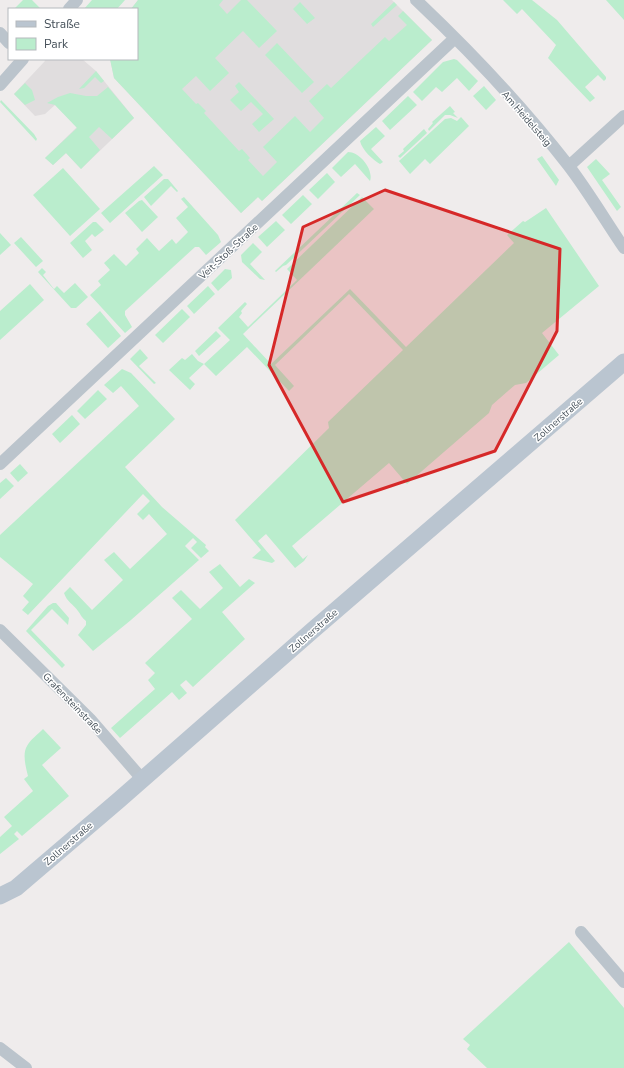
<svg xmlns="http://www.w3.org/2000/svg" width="624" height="1068" viewBox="0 0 624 1068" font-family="'Nunito Sans',sans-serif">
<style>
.education{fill:#e0ddde}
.green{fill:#baedcd}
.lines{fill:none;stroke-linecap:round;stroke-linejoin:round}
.street{stroke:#bbc4cc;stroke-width:12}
.secondary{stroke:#bac5d0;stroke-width:17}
.marked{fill:#d62828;fill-opacity:0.2;stroke:#d62828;stroke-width:3;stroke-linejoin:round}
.labels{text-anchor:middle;stroke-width:3;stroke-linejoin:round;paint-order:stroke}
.street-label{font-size:10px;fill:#455059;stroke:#fff}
</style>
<rect width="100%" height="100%" fill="#efecec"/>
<path class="education" d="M 138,0 L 392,0 L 432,40 L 262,201 L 258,197 L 241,213 L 114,78 L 110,59 L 137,59 L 137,9 L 131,9 Z
M 44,59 L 82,59 L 96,71 L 134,118 L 81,169 L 66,153 L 53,165 L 45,158 L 77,127 L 55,105 L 45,114 L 35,116 L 14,94 L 45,61 Z"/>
<path class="green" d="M 23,0 L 32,0 L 41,9 L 14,9 Z
M 92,0 L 125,0 L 117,9 L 84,9 Z
M 138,0 L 223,0 L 219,5 L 227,14 L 241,0 L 247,0 L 277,31 L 259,48 L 243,31 L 215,58 L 229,73 L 210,91 L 196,76 L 182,89 L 196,104 L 198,103 L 206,111 L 204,113 L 239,151 L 242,149 L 250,158 L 248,160 L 263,176 L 277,162 L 263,147 L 295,116 L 310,132 L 324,118 L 309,101 L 327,84 L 331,88 L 385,37 L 389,41 L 407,25 L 398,16 L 403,11 L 432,40 L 262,201 L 258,197 L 241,213 L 114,78 L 110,59 L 137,59 L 137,9 L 131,9 Z
M 503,0 L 532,0 L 557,20 L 606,77 L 606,79 L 604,81 L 598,75 L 585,87 L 595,98 L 590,102 L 548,58 L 556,45 L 522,9 L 517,14 Z
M 606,0 L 624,0 L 624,20 Z
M 300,2 L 315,18 L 307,24 L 293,9 Z
M 394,2 L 397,5 L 373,27 L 371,24 Z
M 277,43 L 314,82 L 302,93 L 265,55 Z
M 454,59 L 457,60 L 478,81 L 469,91 L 457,78 L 442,92 L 436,87 L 422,101 L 413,92 L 443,62 Z
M 96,71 L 104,81 L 101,83 L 95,77 L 84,88 L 79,89 Z
M 239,82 L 274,119 L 259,132 L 252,124 L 263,114 L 251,102 L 241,111 L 230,100 L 239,92 L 235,86 Z
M 25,83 L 32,90 L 35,100 L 25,105 L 14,94 Z
M 484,86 L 496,100 L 486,110 L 473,96 Z
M 108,87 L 134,118 L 112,139 L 99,127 L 89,137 L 100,150 L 81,169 L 66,153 L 53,165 L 45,158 L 77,128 L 55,105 L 47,103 L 58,97 L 70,93 L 86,96 L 97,96 Z
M 408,96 L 417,105 L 390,130 L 382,121 Z
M 1,100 L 34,134 L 37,139 L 36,141 L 0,102 Z
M 450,106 L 455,112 L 453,113 L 458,118 L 450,115 L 445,115 L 429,131 L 428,129 L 433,123 L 432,122 Z
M 461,117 L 469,126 L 430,164 L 425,159 L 410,174 L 399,161 L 445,119 L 451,118 L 457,121 Z
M 376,127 L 385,136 L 371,149 L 383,162 L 380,164 C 373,160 362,150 360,141 Z
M 424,129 L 427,133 L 400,158 L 398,156 L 404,151 L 403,149 Z
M 348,152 C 360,152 374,170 370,181 L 355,164 L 341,177 L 332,168 Z
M 542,156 L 559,180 L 556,186 L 537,159 Z
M 596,159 L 610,174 L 602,180 L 621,207 L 617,211 L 587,167 Z
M 154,166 L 163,175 L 110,223 L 101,213 Z
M 63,168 L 100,209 L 70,236 L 33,195 Z
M 327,173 L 335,182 L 318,199 L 309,190 Z
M 164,179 L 168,179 L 178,191 L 177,192 L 171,186 L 151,206 L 144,197 Z
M 357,193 L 360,195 L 286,265 L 283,266 L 276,272 L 275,271 Z
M 303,195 L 312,204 L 291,224 L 282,215 Z
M 184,197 L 218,235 L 221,242 L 206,255 L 199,247 L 195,247 L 125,311 L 125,315 L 132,327 L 125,333 L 90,295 L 101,285 L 98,281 L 110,270 L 104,263 L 114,254 L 126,266 L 139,253 L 136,249 L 147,238 L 159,251 L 172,239 L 176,244 L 188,232 L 176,218 L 188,207 L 181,199 Z
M 362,197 L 374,209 L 243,334 L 271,364 L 350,289 L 406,347 L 514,243 L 507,235 L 523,221 L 525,222 L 546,208 L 599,286 L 542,333 L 559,355 L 526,383 L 515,385 L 492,405 L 489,413 L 407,484 L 389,463 L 292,546 L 303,559 L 308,555 L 304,561 L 295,568 L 266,534 L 258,541 L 275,561 L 272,563 L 252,558 L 261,550 L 235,520 L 329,428 L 328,422 L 403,350 L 349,294 L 275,365 L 294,386 L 289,391 L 247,347 L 216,376 L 204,364 L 189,378 L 195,384 L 190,390 L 169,370 L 182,358 L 185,360 L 192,354 L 198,361 L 204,364 L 230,340 L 218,328 L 245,302 L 247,304 L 241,311 L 242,313 L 239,317 L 248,327 L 297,280 L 287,269 Z
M 142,200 L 158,217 L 142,232 L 125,213 L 139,201 Z
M 276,221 L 285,230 L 267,247 L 258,237 Z
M 93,222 L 96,222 L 104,230 L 95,237 L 92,234 L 85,241 L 92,250 L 83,258 L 70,243 Z
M 0,233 L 11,245 L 0,255 Z
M 21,237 L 43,261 L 36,267 L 14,243 Z
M 253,243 L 262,252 L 250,264 L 265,280 L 260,279 L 242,262 L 241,255 Z
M 42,268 L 46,272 L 43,275 L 54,289 L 57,286 L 64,293 L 75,283 L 88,297 L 76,308 L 71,308 L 38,272 Z
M 225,269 L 231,270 L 232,278 L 218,291 L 211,283 Z
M 30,284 L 44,300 L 0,340 L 0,311 Z
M 208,286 L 215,294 L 194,314 L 187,306 Z
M 182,309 L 190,317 L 163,343 L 155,335 Z
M 100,311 L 121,336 L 108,348 L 86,324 Z
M 216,331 L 221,336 L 199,356 L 195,351 Z
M 140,349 L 148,358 L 139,366 L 156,383 L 154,384 L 130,359 Z
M 122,369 L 131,373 L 175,419 L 125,467 L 162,507 L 206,545 L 205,547 L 209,551 L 201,558 L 191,548 L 197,542 L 193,538 L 185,546 L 199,560 L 131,620 L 93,651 L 78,635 L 86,625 L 86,621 C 82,618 81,615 78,611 C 73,604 67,602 64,593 L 70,587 L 92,610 L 123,580 L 104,560 L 114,552 L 130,569 L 167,534 L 149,514 L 143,520 L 137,514 L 150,501 L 143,494 L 28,615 L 22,610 L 29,602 L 23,596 L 33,584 L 0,557 L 0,535 L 139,406 L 121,386 L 113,393 L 104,385 Z
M 98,390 L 107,399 L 85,419 L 77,411 Z
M 72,415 L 80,424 L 60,443 L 52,434 Z
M 20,464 L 28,473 L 18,482 L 10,473 Z
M 6,478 L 14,486 L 0,499 L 0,483 Z
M 220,564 L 240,587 L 249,579 L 255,583 L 222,612 L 245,639 L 193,687 L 186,680 L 180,685 L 187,693 L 179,700 L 172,692 L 120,738 L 111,728 L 155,689 L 148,680 L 155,673 L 145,663 L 192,619 L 172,598 L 181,590 L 200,609 L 223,588 L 209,572 Z
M 53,603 L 56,603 L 69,618 L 68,625 L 52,609 L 31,630 L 65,665 L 62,668 L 26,631 L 48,606 Z
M 43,729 L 61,748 L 42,765 L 69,796 L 22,836 L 17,831 L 14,834 L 19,839 L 0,854 L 0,837 L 12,826 L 4,817 L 33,791 L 24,779 L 28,776 C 26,768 22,754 27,746 C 30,740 38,734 43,729 Z
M 569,942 L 624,1008 L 624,1068 L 487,1068 L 467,1049 L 470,1045 L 463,1039 Z"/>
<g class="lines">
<path class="street" d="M 416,0 C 470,51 522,106 568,165 C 588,191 605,220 624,248
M 69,9 L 77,0
M 0,33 L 9,43
M 0,85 L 23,59
M 569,166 L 624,116
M 0,464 L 455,38
M 0,630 L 90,719 L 143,780
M 581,932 L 624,982
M 0,1048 L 26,1068"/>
<path class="secondary" d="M 0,896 L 16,888 L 119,800 L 313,630 L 624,362"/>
</g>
<path class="marked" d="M 385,190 L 560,249 L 557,331 L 495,451 L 343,502 L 269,365 L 303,227 Z"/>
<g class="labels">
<g class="street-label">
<text transform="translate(527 118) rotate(49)" y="4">Am Heidelsteig</text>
<text transform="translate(228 251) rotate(-43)" y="4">Veit-Stoß-Straße</text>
<text transform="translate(558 419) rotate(-41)" y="4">Zollnerstraße</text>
<text transform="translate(313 630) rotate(-41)" y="4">Zollnerstraße</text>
<text transform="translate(73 703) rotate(46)" y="4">Grafensteinstraße</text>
<text transform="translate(68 843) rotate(-41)" y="4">Zollnerstraße</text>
</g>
</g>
<rect x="8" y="8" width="130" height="52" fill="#ffffff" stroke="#b5b9bd"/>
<rect x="16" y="21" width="20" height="6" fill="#bac5d0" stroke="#b5b9bd"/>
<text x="44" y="28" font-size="12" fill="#455059">Straße</text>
<rect x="16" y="38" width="20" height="12" fill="#baedcd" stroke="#b5b9bd"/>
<text x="44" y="48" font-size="12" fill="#455059">Park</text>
</svg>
